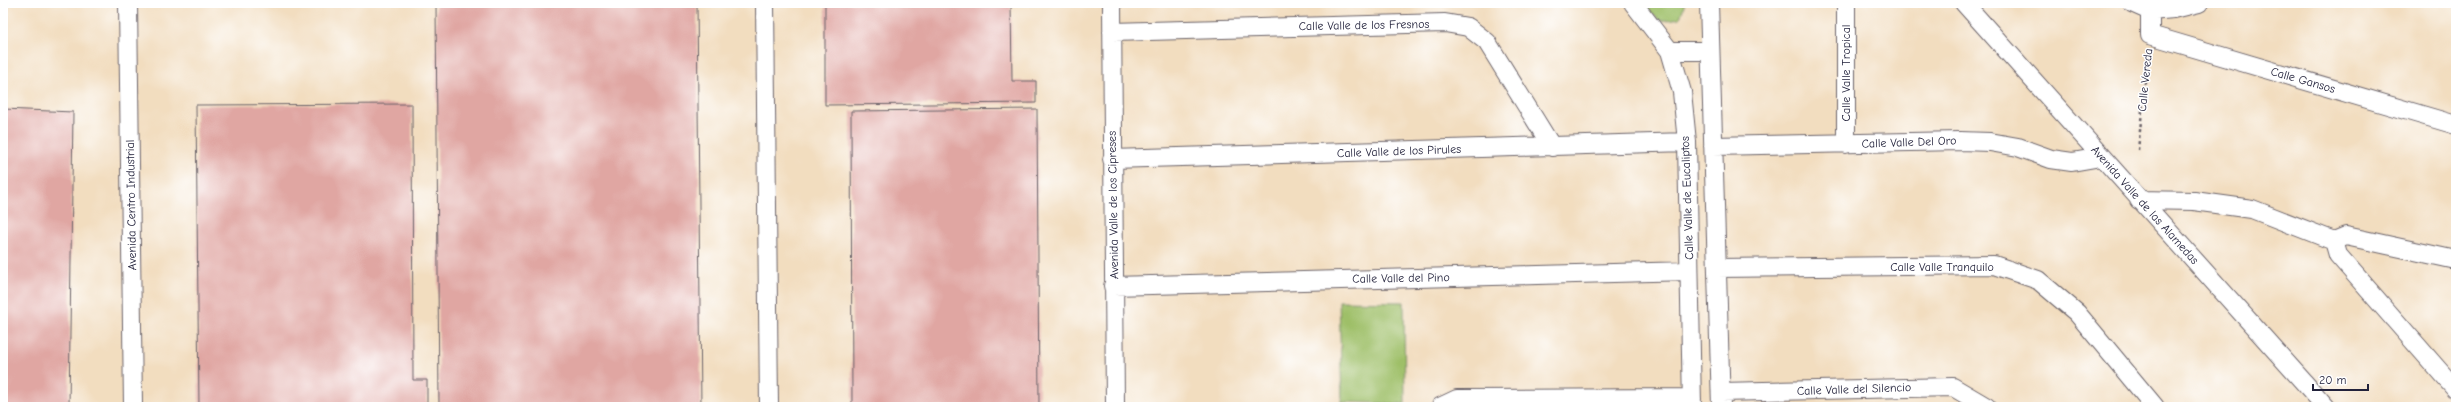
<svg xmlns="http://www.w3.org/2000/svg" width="2459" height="410" viewBox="0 0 2459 410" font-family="'Comic Neue',sans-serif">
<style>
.green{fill:#9ebf68;stroke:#607052}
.building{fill:#e0a6a2}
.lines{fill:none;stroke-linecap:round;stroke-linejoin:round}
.minor-casing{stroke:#6b6369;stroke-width:20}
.path{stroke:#6b6369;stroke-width:2.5;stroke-dasharray:3 3;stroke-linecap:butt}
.minor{stroke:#fff;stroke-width:18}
.labels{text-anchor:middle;stroke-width:3;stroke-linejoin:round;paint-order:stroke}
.street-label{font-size:12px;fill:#22223b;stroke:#fff}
</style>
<rect width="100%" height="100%" fill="#fff"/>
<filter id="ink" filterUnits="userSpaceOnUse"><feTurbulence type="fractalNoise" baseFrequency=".025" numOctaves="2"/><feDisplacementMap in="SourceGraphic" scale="8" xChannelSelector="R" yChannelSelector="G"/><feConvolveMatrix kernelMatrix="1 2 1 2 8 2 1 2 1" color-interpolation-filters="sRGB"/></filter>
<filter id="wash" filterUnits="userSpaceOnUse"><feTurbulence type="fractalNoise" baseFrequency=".012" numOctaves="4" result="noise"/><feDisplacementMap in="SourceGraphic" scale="16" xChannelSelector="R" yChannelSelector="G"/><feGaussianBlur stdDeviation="0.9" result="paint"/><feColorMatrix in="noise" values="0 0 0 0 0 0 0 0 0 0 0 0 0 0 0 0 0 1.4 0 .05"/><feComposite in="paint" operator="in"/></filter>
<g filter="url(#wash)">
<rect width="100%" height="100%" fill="#f2ddbf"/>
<path class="green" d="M 1638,3 L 1685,3 L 1680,18 L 1661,21 Z
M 1339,301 L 1404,302 L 1405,404 L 1342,402 Z"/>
<g id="blocks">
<path class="building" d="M 436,3 L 697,3 L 701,407 L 439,407 Z
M 825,3 L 1011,3 L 1012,81 L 1036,81 L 1036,103 L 825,105 Z
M 412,104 L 413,380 L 427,380 L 427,407 L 199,407 L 196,105 Z
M 3,109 L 73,112 L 69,407 L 3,407 Z
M 1037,109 L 1039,407 L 852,407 L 851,111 Z"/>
</g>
</g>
<g filter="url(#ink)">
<use href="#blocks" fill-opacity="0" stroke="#6b6369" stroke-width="1"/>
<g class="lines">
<g class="minor-casing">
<path id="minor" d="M 128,3 L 133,407
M 765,3 L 769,407
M 1112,3 L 1115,407
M 1633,3 L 1670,51 L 1682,92 L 1687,142 L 1692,407
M 1709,3 L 1721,407
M 1964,3 L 2326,407
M 2132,3 L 2150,11 L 2174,9 L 2199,3
M 2150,11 L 2150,35 L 2456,125
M 1112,32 L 1445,23 L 1468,27 L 1487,42 L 1552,147
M 1670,51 L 1710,51
M 1846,144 L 1846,3
M 1713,146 L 1960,141 L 1990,142 L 2018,147 L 2051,159 L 2072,162 L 2101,157
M 1112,159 L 1687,142
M 2139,200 L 2194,201 L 2252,209 L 2334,241
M 2334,241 L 2338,255 L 2456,390
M 2334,241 L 2346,236 L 2456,260
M 1717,268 L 1994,265 L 2038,280 L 2077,313 L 2155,407
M 1113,286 L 1689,271
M 1721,392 L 1953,387 L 1987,407
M 1440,407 L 1457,399 L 1692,398"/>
</g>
<path class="path" d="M 2138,150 L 2148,53"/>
<use href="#minor" class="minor"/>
</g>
</g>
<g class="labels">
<g class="street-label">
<text transform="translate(1364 25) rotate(-1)" y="4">Calle Valle de los Fresnos</text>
<text transform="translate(1846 73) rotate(-90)" y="4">Calle Valle Tropical</text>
<text transform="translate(2145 80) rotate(-84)" y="4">Calle Vereda</text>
<text transform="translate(2303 80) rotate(16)" y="4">Calle Gansos</text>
<text transform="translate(1909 142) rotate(-2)" y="4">Calle Valle Del Oro</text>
<text transform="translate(1399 151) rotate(-2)" y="4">Calle Valle de los Pirules</text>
<text transform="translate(1687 198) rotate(-92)" y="4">Calle Valle de Eucaliptos</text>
<text transform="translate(131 205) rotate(-91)" y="4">Avenida Centro Industrial</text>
<text transform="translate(1113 205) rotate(-91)" y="4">Avenida Valle de los Cipreses</text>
<text transform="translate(2145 205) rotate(48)" y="4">Avenida Valle de las Alamedas</text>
<text x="1942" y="271">Calle Valle Tranquilo</text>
<text transform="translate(1401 278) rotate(-1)" y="4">Calle Valle del Pino</text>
<text transform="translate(1854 389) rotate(-2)" y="4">Calle Valle del Silencio</text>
</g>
</g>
<rect width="2459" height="410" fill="none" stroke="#fff" stroke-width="16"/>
<path d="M2313 384v6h55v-6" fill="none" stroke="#22223b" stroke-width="2"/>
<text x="2319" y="384" font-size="12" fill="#22223b" stroke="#ffffff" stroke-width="3" paint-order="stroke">20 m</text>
</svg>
